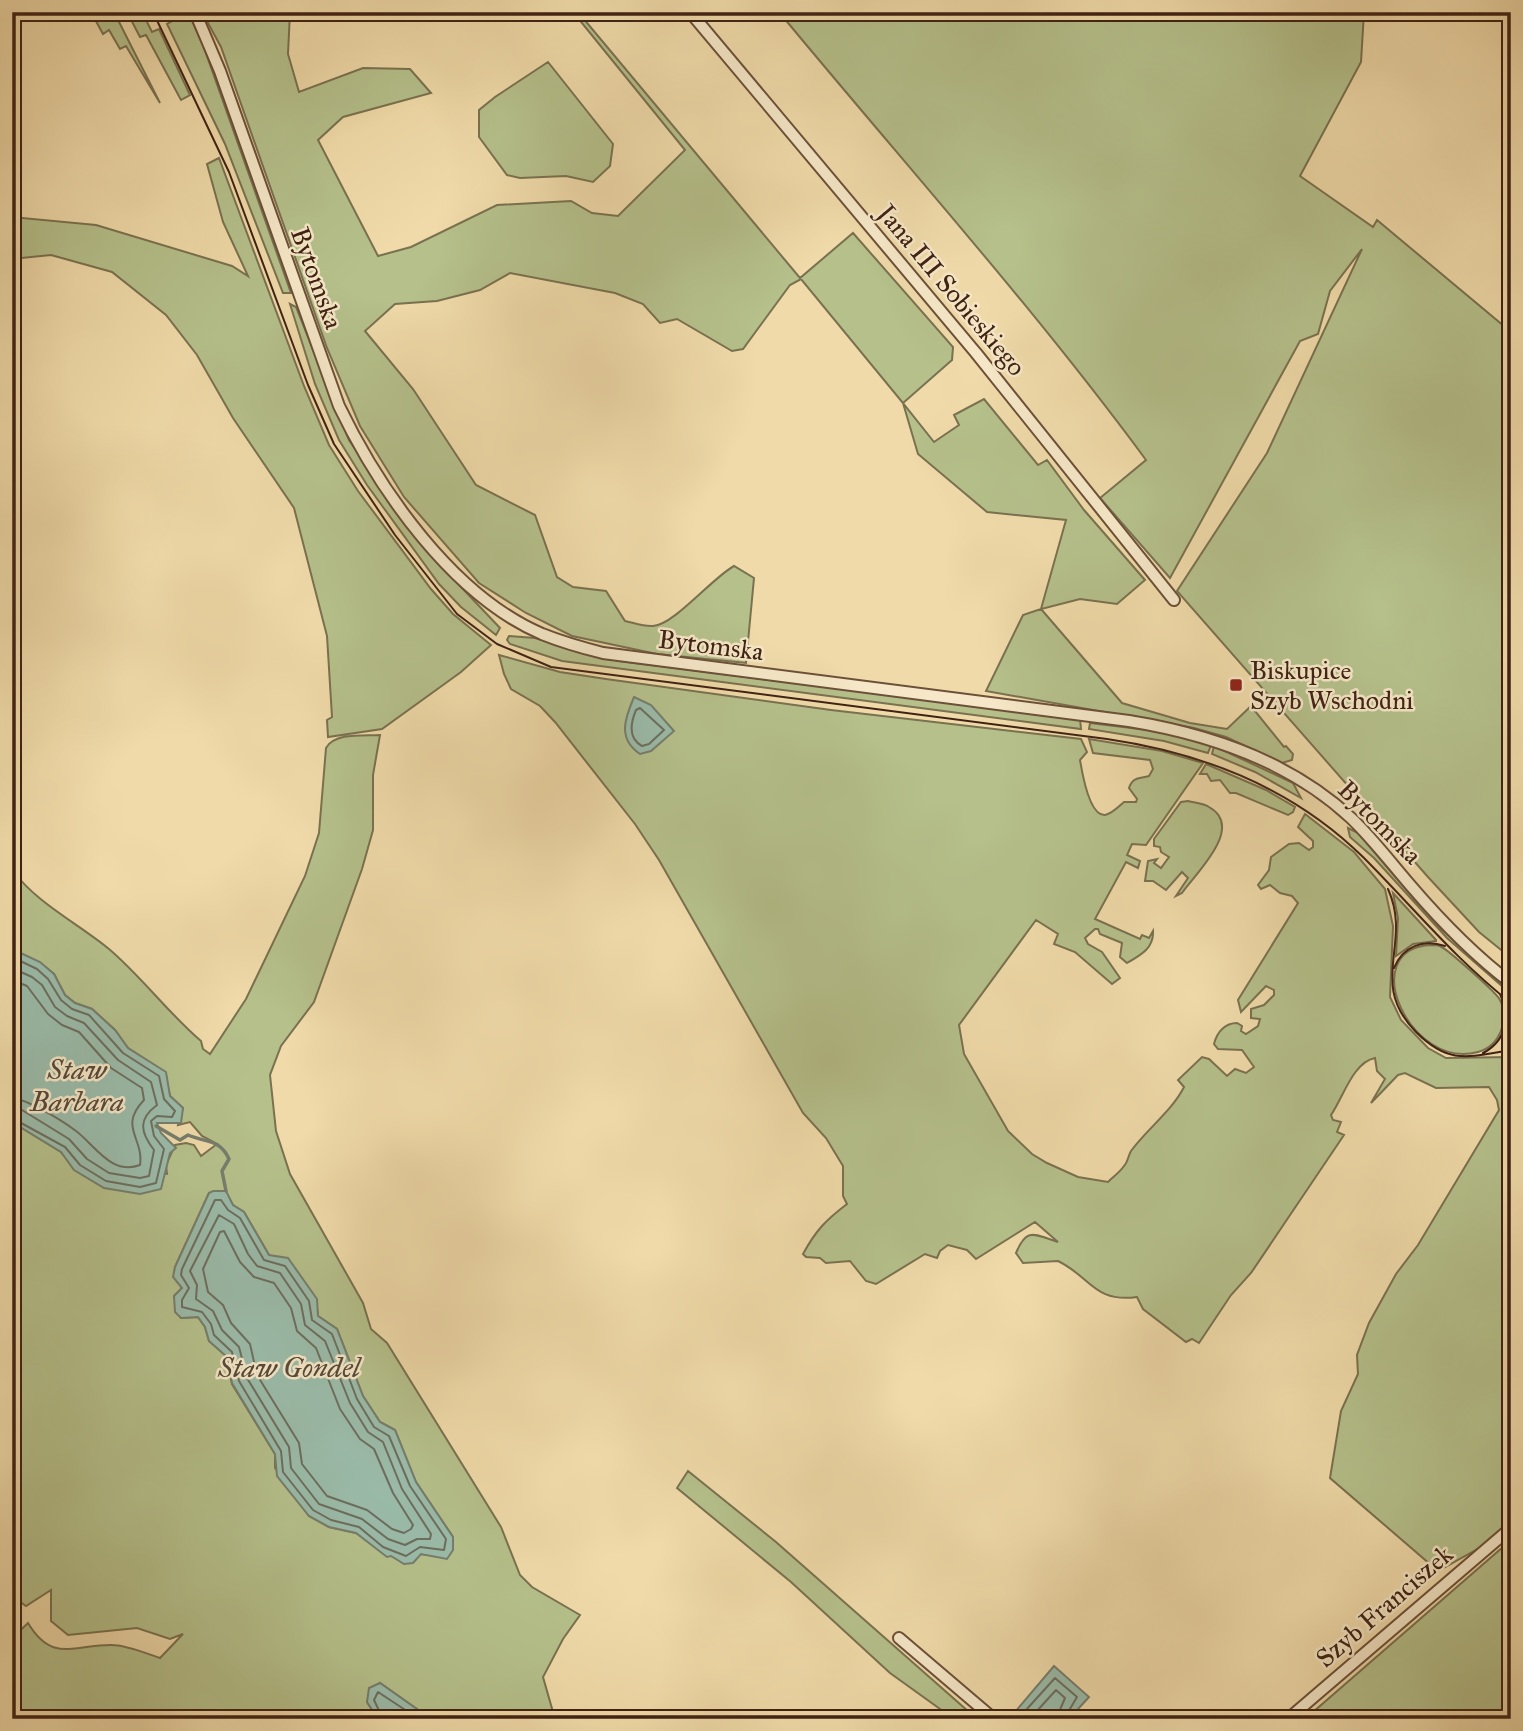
<svg xmlns="http://www.w3.org/2000/svg" width="1523" height="1731" viewBox="0 0 1523 1731" font-family="'IM FELL Great Primer',serif">
<style>
.green{fill:#b5c08b;stroke:#7a7150;stroke-width:2;fill-rule:evenodd}
.water{fill:#9abba9;stroke:#767e6d;stroke-width:2}
.lines{fill:none;stroke-linecap:round;stroke-linejoin:round}
.shore{stroke:#6d6e5e;stroke-width:2}
.stream{stroke:#767e6d;stroke-width:3.5}
.minor-casing{stroke:#6c5039;stroke-width:14}
.minor{stroke:#f5e7c7;stroke-width:10}
.tram{stroke:#402214;stroke-width:2}
.poi-dot{fill:#8f2418;stroke:#f5e7c7;stroke-width:2.5}
.labels{text-anchor:middle;stroke-width:5;stroke-linejoin:round;paint-order:stroke}
.street-label{font-size:26px;fill:#402214;stroke:#f5e7c7}
.poi-label{font-size:26px;fill:#402214;stroke:#f5e7c7;text-anchor:start}
.water-label{font-size:28px;font-style:italic;fill:#564839;stroke:#f5e7c7}
</style>
<rect width="100%" height="100%" fill="#f0daa9"/>
<filter id="stains"><feTurbulence type="fractalNoise" baseFrequency=".00286" numOctaves="4"/><feColorMatrix values="0 0 0 0 .2 0 0 0 0 .09 0 0 0 0 .02 0 0 0 .5 -.17"/></filter>
<radialGradient id="worn" r=".72"><stop offset=".6" stop-color="#630" stop-opacity="0"/><stop offset="1" stop-color="#630" stop-opacity=".3"/></radialGradient>
<path class="green" d="M 91,12 L 114,12 L 160,103 L 126,46 L 120,49 L 109,30 L 103,34 Z
M 127,12 L 142,12 L 152,32 L 159,29 L 190,95 L 181,100 L 146,35 L 140,37 Z
M 170,12 L 188,12 L 202,42 L 291,293 L 283,293 L 225,144 L 167,24 L 174,20 Z
M 202,12 L 290,12 L 288,54 L 299,92 L 363,68 L 410,69 L 431,93 L 343,117 L 318,140 L 378,256 L 411,247 L 497,205 L 571,201 L 592,213 L 618,216 L 685,150 L 573,12 L 578,12 L 800,278 L 853,233 L 953,347 L 952,360 L 903,403 L 934,442 L 959,425 L 954,415 L 984,399 L 1038,465 L 1047,460 L 1084,510 L 1145,580 L 1117,604 L 1080,599 L 1041,609 L 1122,703 L 1190,723 L 1227,729 L 1251,706 L 1284,747 L 1286,746 L 1293,754 L 1292,760 L 1282,763 L 1226,737 L 1194,728 L 986,691 L 1023,615 L 1041,609 L 1066,520 L 987,512 L 918,454 L 903,403 L 801,279 L 790,285 L 743,349 L 732,351 L 677,319 L 660,323 L 643,304 L 615,293 L 510,273 L 480,290 L 437,301 L 395,304 L 365,331 L 413,389 L 476,485 L 535,515 L 557,577 L 573,587 L 606,591 L 625,621 C 634,623 645,627 653,626 C 674,625 712,578 734,566 L 754,578 L 746,663 L 657,654 L 572,636 L 526,613 L 479,583 L 404,497 L 360,426 L 327,348 L 221,47 Z
M 779,12 L 1364,12 L 1361,62 L 1300,176 L 1373,227 L 1377,220 L 1511,332 L 1511,958 L 1479,932 L 1428,877 L 1177,591 L 1267,453 L 1362,249 L 1330,291 L 1318,334 L 1300,341 L 1170,578 L 1100,498 L 1146,460 C 1031,304 902,161 779,12 Z
M 548,62 L 613,144 L 610,166 L 593,182 L 566,176 L 520,178 L 507,175 L 479,137 L 479,110 L 495,97 Z
M 219,158 L 304,386 L 329,445 L 358,491 L 431,589 L 453,614 L 491,645 L 461,672 L 382,729 L 328,737 L 327,720 L 332,717 L 327,636 L 294,508 L 233,418 L 197,355 L 166,315 L 112,272 L 51,255 L 12,259 L 12,217 L 96,225 L 232,266 L 248,276 L 223,222 L 207,164 Z
M 290,304 L 296,307 L 349,440 L 424,548 L 500,628 L 496,635 L 461,607 L 439,584 L 367,485 L 339,440 L 315,384 Z
M 509,636 L 535,638 L 619,661 L 1080,719 L 1081,729 L 562,661 L 510,644 L 507,640 Z
M 499,655 L 560,672 L 606,679 L 831,710 L 1081,739 L 1087,752 L 1080,760 C 1082,772 1089,816 1105,815 C 1112,814 1118,807 1124,802 L 1136,802 L 1137,799 L 1129,788 C 1133,776 1140,779 1149,776 L 1153,769 L 1150,760 L 1093,753 L 1089,739 L 1162,751 L 1203,763 L 1146,845 L 1132,844 L 1127,855 L 1140,861 L 1138,868 L 1126,862 L 1095,919 L 1140,939 L 1142,935 L 1149,938 L 1153,931 C 1154,948 1141,955 1127,963 L 1120,957 L 1122,943 L 1100,934 L 1098,929 L 1095,929 L 1085,938 L 1088,944 L 1102,952 L 1120,978 L 1112,984 L 1075,952 L 1054,944 L 1058,934 L 1036,920 L 959,1025 L 964,1054 L 1008,1131 L 1032,1154 L 1047,1163 L 1078,1177 L 1108,1182 C 1113,1177 1120,1172 1124,1166 C 1128,1162 1128,1156 1131,1151 C 1146,1130 1172,1111 1184,1087 L 1178,1080 L 1202,1057 L 1209,1059 L 1227,1076 L 1235,1069 L 1246,1073 L 1254,1067 L 1242,1050 L 1218,1049 L 1214,1044 C 1217,1032 1225,1023 1237,1023 L 1242,1026 L 1241,1031 L 1246,1034 L 1258,1026 L 1260,1019 L 1251,1018 L 1251,1009 L 1264,1005 L 1274,995 L 1274,990 L 1266,986 L 1241,1012 L 1238,1000 L 1298,903 L 1292,896 L 1280,893 L 1270,885 L 1261,889 L 1258,885 L 1269,870 L 1271,857 L 1289,844 L 1299,843 L 1309,850 L 1313,847 L 1313,841 L 1298,827 L 1305,814 L 1354,852 L 1385,889 L 1393,926 L 1390,997 L 1401,1020 L 1428,1048 L 1446,1058 L 1511,1057 L 1511,1522 L 1483,1546 L 1438,1571 L 1330,1478 L 1341,1411 L 1358,1374 L 1357,1355 L 1369,1323 L 1396,1274 L 1418,1245 L 1499,1110 L 1497,1100 L 1489,1087 L 1436,1088 L 1405,1073 L 1398,1075 L 1371,1103 L 1385,1079 L 1377,1071 L 1375,1058 C 1353,1062 1343,1098 1331,1115 L 1333,1120 L 1341,1122 L 1337,1132 L 1344,1135 L 1251,1273 L 1231,1295 L 1199,1343 L 1192,1339 L 1186,1342 L 1143,1309 L 1137,1297 C 1094,1303 1091,1277 1058,1261 L 1023,1263 L 1016,1253 C 1027,1226 1035,1235 1058,1242 L 1035,1222 L 976,1259 L 967,1250 L 948,1245 L 940,1251 L 937,1258 L 925,1254 L 876,1284 L 866,1281 L 850,1261 L 826,1263 L 820,1258 L 806,1257 L 803,1254 C 816,1230 826,1220 847,1204 L 843,1196 L 843,1166 L 826,1138 L 803,1113 L 659,860 L 635,824 L 555,722 L 540,706 L 511,689 L 504,674 Z
M 1090,723 L 1173,733 L 1211,745 L 1208,753 L 1164,741 L 1089,729 Z
M 380,735 L 373,775 L 373,830 L 362,869 L 314,1002 L 281,1046 L 270,1075 L 276,1131 L 290,1174 L 363,1303 L 371,1329 L 387,1343 L 501,1527 L 520,1575 L 532,1587 L 580,1615 L 563,1639 L 543,1677 L 555,1719 L 431,1719 L 380,1683 L 367,1702 L 378,1719 L 12,1719 L 12,1638 L 28,1623 C 52,1663 73,1645 111,1645 C 127,1645 145,1653 160,1658 L 183,1634 L 170,1639 L 137,1628 L 68,1635 L 51,1621 L 51,1590 L 26,1606 L 12,1596 L 15,1575 L 12,1571 L 12,1122 L 61,1152 L 71,1164 L 167,1174 L 166,1165 L 175,1145 L 186,1143 L 194,1145 L 201,1156 L 217,1144 L 202,1136 L 190,1122 L 178,1125 L 183,1108 L 170,1096 L 165,1072 L 128,1048 L 115,1030 L 92,1009 L 75,1003 L 65,995 L 54,974 L 40,963 L 12,949 L 12,870 C 39,905 76,922 109,949 C 142,977 168,1013 201,1041 L 203,1049 L 210,1054 L 246,999 L 305,876 L 319,833 L 326,748 C 335,732 364,736 380,735 ZM 209,1193 L 228,1197 L 233,1205 L 244,1212 L 269,1255 L 316,1299 L 318,1316 L 337,1329 L 363,1396 L 380,1422 L 395,1430 L 416,1482 L 453,1537 L 447,1558 L 421,1554 L 415,1558 L 391,1556 L 356,1533 L 329,1527 L 309,1516 L 275,1468 L 275,1454 L 232,1384 L 226,1356 L 209,1341 L 205,1327 L 198,1317 L 181,1318 L 174,1296 L 182,1288 L 174,1277 L 175,1267 Z
M 1214,746 L 1293,783 L 1301,798 L 1255,772 L 1212,754 Z
M 1206,764 L 1266,790 L 1295,807 L 1293,812 L 1288,815 L 1236,793 L 1230,793 L 1220,780 L 1211,781 L 1207,774 L 1200,774 Z
M 1188,801 C 1195,803 1203,803 1209,807 C 1245,827 1197,872 1182,893 L 1176,896 L 1188,878 L 1182,872 L 1166,890 L 1153,881 L 1145,881 L 1148,861 L 1157,859 L 1154,863 L 1161,868 L 1169,857 L 1161,852 L 1160,847 L 1154,846 L 1154,839 L 1181,802 Z
M 1348,828 L 1358,833 L 1433,921 L 1511,994 L 1447,938 L 1374,858 L 1350,837 Z
M 1393,893 L 1436,940 L 1436,941 L 1413,944 L 1396,956 L 1398,918 Z
M 1430,945 C 1433,945 1437,945 1440,946 C 1447,949 1497,993 1500,1000 C 1510,1019 1500,1046 1478,1052 C 1411,1071 1355,950 1430,945 Z
M 688,1471 L 776,1542 L 977,1719 L 954,1719 L 890,1673 L 791,1582 L 677,1488 Z
M 1511,1540 L 1511,1719 L 1305,1719 Z"/>
<path class="water" d="M 634,697 L 651,705 L 674,731 L 651,751 L 640,754 C 617,739 625,718 634,697 Z
M 12,949 L 40,962 L 54,974 L 65,995 L 75,1003 L 92,1009 L 115,1030 L 128,1048 L 166,1072 L 170,1096 L 183,1108 L 181,1123 L 157,1123 L 161,1133 L 176,1148 L 170,1153 L 161,1189 L 140,1194 L 104,1188 L 74,1170 L 61,1152 L 12,1122 Z
M 213,1191 L 226,1191 L 233,1205 L 244,1212 L 269,1255 L 288,1258 L 317,1299 L 318,1316 L 337,1329 L 363,1396 L 380,1422 L 395,1430 L 416,1482 L 453,1537 L 453,1550 L 447,1559 L 421,1554 L 413,1563 L 404,1564 L 391,1556 L 387,1557 L 356,1533 L 329,1527 L 309,1516 L 277,1476 L 275,1454 L 232,1383 L 226,1356 L 209,1341 L 205,1327 L 198,1317 L 181,1318 L 175,1312 L 174,1296 L 182,1288 L 173,1277 L 175,1267 L 209,1193 Z
M 1054,1666 L 1089,1697 L 1069,1719 L 1022,1719 L 1015,1712 Z
M 380,1683 L 431,1719 L 378,1719 L 367,1702 L 369,1688 Z"/>
<g class="lines">
<path class="shore" d="M 640,708 L 664,730 L 649,744 L 642,746 C 627,738 631,722 636,710 Z
M 12,957 L 37,969 L 48,979 L 61,1000 L 72,1009 L 89,1015 L 123,1053 L 159,1076 L 164,1099 L 175,1111 L 172,1117 L 157,1116 L 151,1121 L 154,1136 L 164,1149 L 156,1183 L 140,1187 L 106,1181 L 80,1165 L 65,1147 L 12,1118
M 12,968 L 32,977 L 42,985 L 55,1007 L 67,1016 L 84,1023 L 118,1060 L 151,1082 L 157,1105 C 138,1119 140,1132 154,1150 L 149,1176 L 140,1178 L 109,1173 L 87,1159 L 69,1139 L 22,1110 L 12,1109
M 12,980 L 27,986 L 48,1014 L 62,1025 L 79,1032 L 111,1068 L 142,1088 L 144,1100 C 118,1127 144,1138 140,1165 C 111,1176 94,1144 76,1131 C 63,1121 27,1099 12,1098
M 215,1200 L 221,1200 L 228,1210 L 240,1218 L 264,1260 L 285,1266 L 309,1301 L 312,1320 L 332,1334 L 357,1399 L 374,1427 L 389,1436 L 410,1486 L 446,1539 L 444,1550 L 420,1547 L 406,1556 L 383,1547 L 359,1527 L 331,1520 L 313,1510 L 283,1472 L 281,1451 L 239,1381 L 232,1352 L 214,1335 L 211,1324 L 202,1312 L 182,1307 L 182,1300 L 189,1288 L 181,1275 L 182,1269 Z
M 219,1215 L 234,1224 L 248,1254 L 257,1266 L 280,1273 L 301,1304 L 305,1325 L 325,1341 L 350,1403 L 368,1432 L 383,1442 L 402,1489 L 431,1534 L 430,1539 L 417,1539 L 405,1545 L 388,1539 L 362,1519 L 319,1504 L 291,1468 L 289,1447 L 247,1378 L 239,1347 L 222,1330 L 213,1311 L 196,1299 L 197,1285 L 190,1271 Z
M 224,1231 L 240,1262 L 254,1277 L 274,1283 L 291,1308 L 297,1331 L 316,1348 L 340,1409 L 360,1439 L 374,1449 L 393,1493 L 413,1525 L 411,1529 L 404,1533 L 392,1529 L 367,1510 L 327,1496 L 302,1464 L 299,1443 L 257,1375 L 250,1344 L 231,1323 L 223,1305 L 208,1292 L 203,1269 L 220,1232 Z
M 383,1719 L 374,1700 L 378,1692 L 419,1719
M 1026,1719 L 1026,1710 L 1055,1678 L 1077,1697 L 1064,1719
M 1035,1719 L 1036,1712 L 1056,1690 L 1065,1698 L 1056,1719"/>
<path class="stream" d="M 156,1126 L 180,1140 L 188,1135 C 207,1143 220,1139 229,1159 L 222,1171 L 226,1191"/>
<g class="minor-casing">
<path id="minor" d="M 195,12 L 220,71 L 339,406 C 380,491 453,596 542,634 C 562,642 583,648 603,653 L 1129,721 C 1209,734 1291,762 1351,818 C 1373,839 1391,863 1411,886 C 1441,921 1474,955 1511,983
M 690,12 L 976,353 L 1174,600
M 899,1638 L 994,1719
M 1288,1719 L 1511,1528"/>
</g>
<use href="#minor" class="minor"/>
<path class="tram" d="M 153,12 L 229,172 L 308,385 L 334,444 L 395,535 L 457,614 L 497,644 L 551,667 L 1107,739 C 1203,753 1293,788 1363,857 C 1413,907 1455,959 1511,1003
M 1388,889 C 1413,944 1367,982 1416,1032 C 1449,1065 1468,1057 1511,1050
M 1394,968 C 1403,946 1423,939 1445,946
M 1483,1053 C 1506,1041 1511,1017 1500,994"/>
</g>
<rect class="poi-dot" x="1229" y="678" width="14" height="14" rx="3.5"/>
<g class="labels">
<g class="street-label">
<text transform="translate(317 278) rotate(70)" y="9">Bytomska</text>
<text transform="translate(952 290) rotate(50)" y="9">Jana III Sobieskiego</text>
<text transform="translate(711 645) rotate(7)" y="9">Bytomska</text>
<text transform="translate(1380 822) rotate(45)" y="9">Bytomska</text>
<text transform="translate(1384 1606) rotate(-41)" y="9">Szyb Franciszek</text>
</g>
<g class="poi-label">
<text x="1250" y="679">Biskupice<tspan x="1250" dy="30">Szyb Wschodni</tspan></text>
</g>
<g class="water-label">
<text x="77" y="1079">Staw<tspan x="77" dy="32">Barbara</tspan></text>
<text x="289" y="1377">Staw Gondel</text>
</g>
</g>
<rect width="1523" height="1731" fill="none" stroke="#f0daa9" stroke-width="42"/>
<rect x="14" y="14" width="1495" height="1703" fill="none" stroke="#402214" stroke-width="3.5"/>
<rect x="21" y="21" width="1481" height="1689" fill="none" stroke="#402214" stroke-width="2"/>
<rect width="100%" height="100%" filter="url(#stains)"/>
<rect width="100%" height="100%" fill="url(#worn)"/>
</svg>
